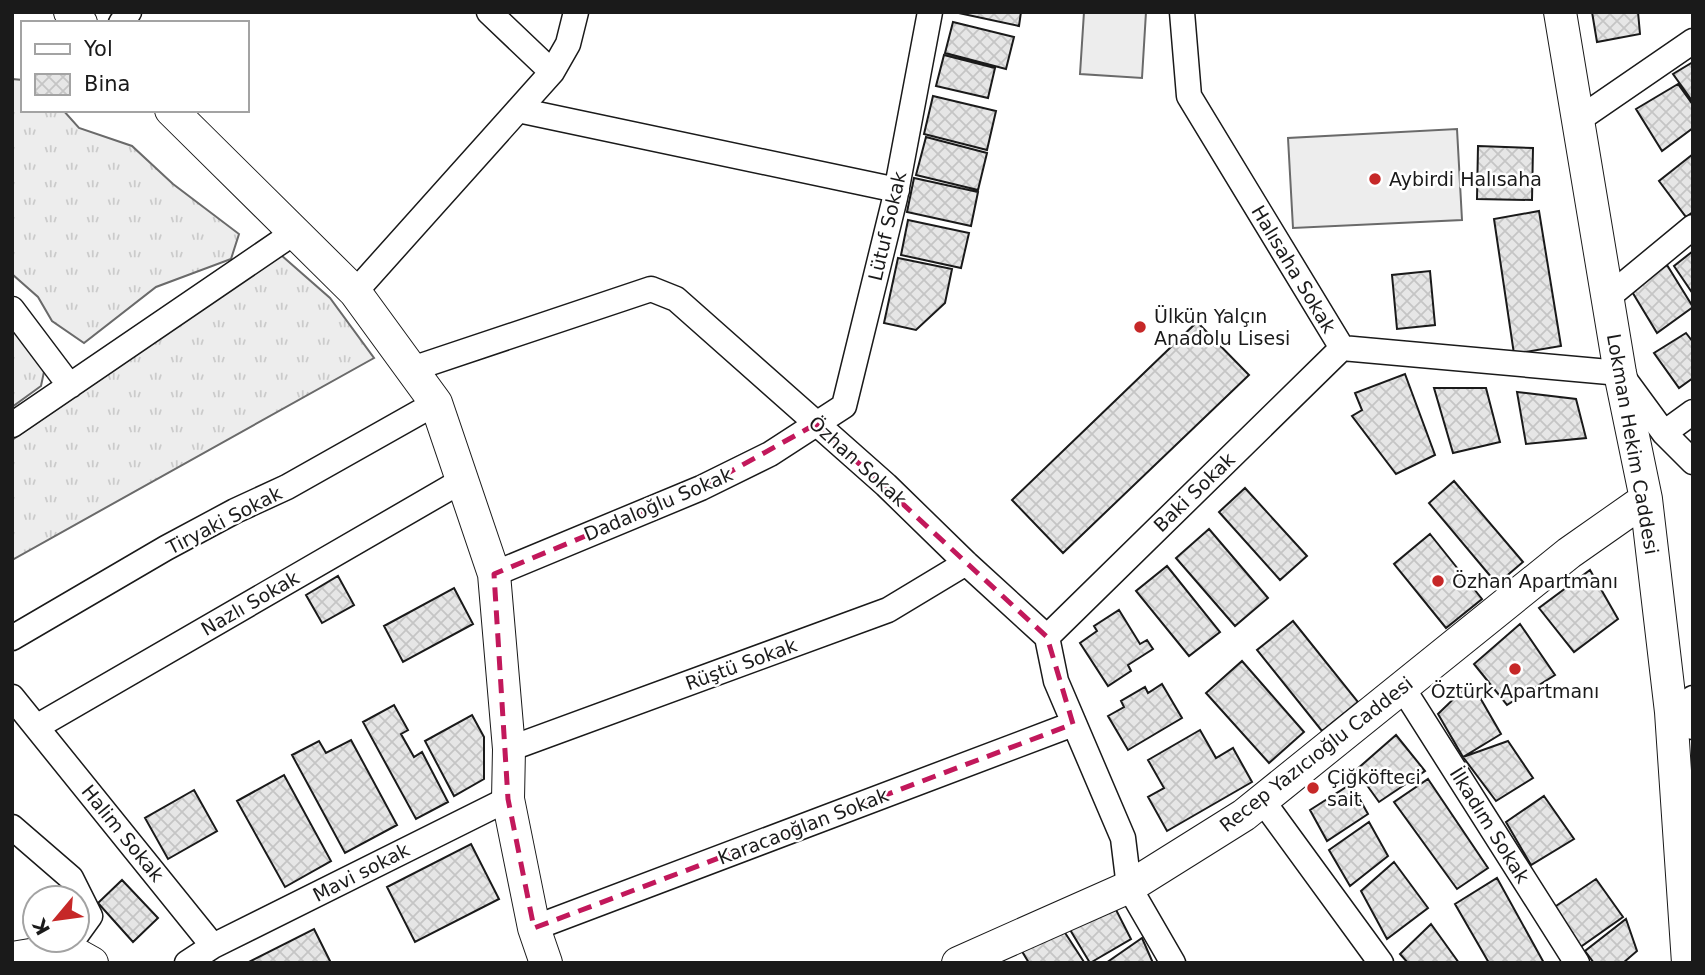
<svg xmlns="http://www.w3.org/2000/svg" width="1705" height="975" viewBox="0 0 1705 975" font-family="'DejaVu Sans',sans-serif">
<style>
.grass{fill:url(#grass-tufts);stroke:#6a6a6a;stroke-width:2}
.garden{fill:#ededed;stroke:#6a6a6a;stroke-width:2}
.building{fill:url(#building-cross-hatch);stroke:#1a1a1a;stroke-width:2}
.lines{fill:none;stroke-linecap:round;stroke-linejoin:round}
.minor-casing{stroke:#1a1a1a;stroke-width:27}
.tertiary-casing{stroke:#1a1a1a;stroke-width:34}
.minor{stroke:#fff;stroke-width:24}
.tertiary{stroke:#fff;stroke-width:32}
.marked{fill:none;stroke:#c2185b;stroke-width:5;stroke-dasharray:14 9;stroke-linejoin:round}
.poi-dot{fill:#c62828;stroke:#fff;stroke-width:2.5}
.labels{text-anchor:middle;stroke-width:5;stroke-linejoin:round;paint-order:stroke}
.poi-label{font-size:19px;fill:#1a1a1a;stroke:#fff;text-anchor:start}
.street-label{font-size:19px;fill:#1a1a1a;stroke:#fff}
</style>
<defs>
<pattern id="grass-tufts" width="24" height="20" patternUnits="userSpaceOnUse" patternTransform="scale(1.75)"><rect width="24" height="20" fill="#ededed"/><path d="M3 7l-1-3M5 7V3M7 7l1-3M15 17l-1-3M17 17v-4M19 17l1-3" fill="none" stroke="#cbcbcb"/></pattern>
<pattern id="building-cross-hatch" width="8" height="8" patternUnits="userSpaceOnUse" patternTransform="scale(1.75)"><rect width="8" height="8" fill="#e6e6e6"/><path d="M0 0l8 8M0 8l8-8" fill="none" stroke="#c5c5c5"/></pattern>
</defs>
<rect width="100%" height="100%" fill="#fff"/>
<path class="grass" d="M 12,79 L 23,80 L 23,110 L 63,110 L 79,128 L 132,146 L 173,184 L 239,234 L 231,259 L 156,287 L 84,343 L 52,321 L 38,297 L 12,274 Z
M 281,255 L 330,298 L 374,358 L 12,560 L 12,440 Z
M 12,327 L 45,367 L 41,386 L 12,407 Z"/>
<path class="garden" d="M 1084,12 L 1146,12 L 1142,78 L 1080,74 Z
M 1457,129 L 1462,220 L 1293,228 L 1288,138 Z"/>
<path class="building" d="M 954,12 L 1021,12 L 1019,26 Z
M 1592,12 L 1638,12 L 1640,34 L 1597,42 Z
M 953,22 L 1014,37 L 1006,69 L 945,53 Z
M 944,55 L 995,68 L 988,98 L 936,86 Z
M 1693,62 L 1693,102 L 1673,74 Z
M 1678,84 L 1693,105 L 1693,128 L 1662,151 L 1636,109 Z
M 933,96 L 996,111 L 987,150 L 924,134 Z
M 926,137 L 987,153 L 978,190 L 916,175 Z
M 1478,146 L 1533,148 L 1532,200 L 1477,199 Z
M 1693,154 L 1693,212 L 1686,217 L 1659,181 Z
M 914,178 L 978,192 L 971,226 L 907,212 Z
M 1539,211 L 1561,346 L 1514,354 L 1494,219 Z
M 908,220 L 969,233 L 961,268 L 901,255 Z
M 1693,251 L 1693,294 L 1674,266 Z
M 898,258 L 952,269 L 945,303 L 916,330 L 884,323 Z
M 1667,265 L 1693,307 L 1657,333 L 1631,290 Z
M 1430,271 L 1435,325 L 1397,329 L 1392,275 Z
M 1197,322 L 1249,375 L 1063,553 L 1012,500 Z
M 1686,333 L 1693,342 L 1693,378 L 1679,388 L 1654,353 Z
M 1405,374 L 1435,455 L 1396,474 L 1352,416 L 1362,410 L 1355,393 Z
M 1434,388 L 1486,388 L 1500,442 L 1453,453 Z
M 1517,392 L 1576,399 L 1586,438 L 1526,444 Z
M 1454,481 L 1523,562 L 1497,584 L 1429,503 Z
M 1245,488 L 1307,556 L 1280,580 L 1219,512 Z
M 1209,529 L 1268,598 L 1235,626 L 1176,558 Z
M 1430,534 L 1482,599 L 1446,628 L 1394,564 Z
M 1167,566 L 1220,632 L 1189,656 L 1136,591 Z
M 1590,570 L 1618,619 L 1574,652 L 1539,608 Z
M 338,576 L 354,605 L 322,623 L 306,595 Z
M 454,588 L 473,624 L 403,662 L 384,626 Z
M 1119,610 L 1140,644 L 1147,640 L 1153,649 L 1128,665 L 1131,671 L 1108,686 L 1080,643 L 1097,631 L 1094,626 Z
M 1293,621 L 1358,702 L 1322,731 L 1257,650 Z
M 1520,624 L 1555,675 L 1507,705 L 1474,664 Z
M 1242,661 L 1304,732 L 1269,763 L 1206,693 Z
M 1471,682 L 1501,734 L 1463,757 L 1438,714 Z
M 1162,684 L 1182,718 L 1128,750 L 1108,716 L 1124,707 L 1121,701 L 1145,687 L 1148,693 Z
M 394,705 L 408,730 L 401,734 L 414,757 L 422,752 L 448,802 L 416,819 L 363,722 Z
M 472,715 L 484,737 L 484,779 L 454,796 L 425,741 Z
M 1200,730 L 1216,758 L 1233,748 L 1252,782 L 1167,831 L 1148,797 L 1164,788 L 1148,760 Z
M 1396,735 L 1425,771 L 1379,802 L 1356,770 Z
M 351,740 L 397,825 L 345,853 L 292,755 L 319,741 L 326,753 Z
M 1508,741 L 1533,778 L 1496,801 L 1463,757 Z
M 284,775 L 331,861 L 285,887 L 237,801 Z
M 1428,779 L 1488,868 L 1457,889 L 1394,802 Z
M 1351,784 L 1368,814 L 1327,841 L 1310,810 Z
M 194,790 L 217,831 L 168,859 L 145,818 Z
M 1544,796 L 1574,839 L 1531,865 L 1506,822 Z
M 1369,822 L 1388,856 L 1350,886 L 1329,850 Z
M 471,844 L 499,899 L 415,942 L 387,887 Z
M 1394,862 L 1428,908 L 1387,939 L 1361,891 Z
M 1497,878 L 1544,963 L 1489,963 L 1455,904 Z
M 1596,879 L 1623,917 L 1579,948 L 1553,908 Z
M 122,880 L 158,918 L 133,942 L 98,903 Z
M 1112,902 L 1131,939 L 1090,963 L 1069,928 Z
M 1626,919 L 1637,951 L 1623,963 L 1594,963 L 1585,951 Z
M 1431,924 L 1459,963 L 1408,963 L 1400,954 Z
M 1060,925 L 1084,962 L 1029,963 L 1020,948 Z
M 314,929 L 331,963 L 247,963 Z
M 1142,938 L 1153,963 L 1106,963 Z"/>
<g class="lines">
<g class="minor-casing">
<path id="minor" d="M 489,12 L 552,72
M 1182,12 L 1189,96 L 1342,348 L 1620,373 L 1664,433 L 1693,462
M 121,23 L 129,12
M 518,110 L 897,190
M 1578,120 L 1693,41
M 355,292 L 552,72 L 568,44 L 576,12
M 1607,298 L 1693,227
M 12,309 L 70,386
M 412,369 L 651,289 L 676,299 L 886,485 L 966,563 L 1047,637 L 1056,681 L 1123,838 L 1129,887 L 1173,963
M 12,425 L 295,232
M 1664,433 L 1693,412
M 494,574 L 701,488 L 770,454 L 844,406 L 895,198 L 930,12
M 1047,637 L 1342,348
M 12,638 L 166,548 L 235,511 L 287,487 L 436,403
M 1402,687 L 1577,963
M 12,697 L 213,946 L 187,963
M 1693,698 L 1671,712 L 1693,727
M 38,726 L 463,480
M 509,749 L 888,610 L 966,563
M 1262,800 L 1381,963
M 12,827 L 71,878 L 90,916 L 77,934
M 534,928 L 1073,724
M 213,946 L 508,799"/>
</g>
<g class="tertiary-casing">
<path id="tertiary" d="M 70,12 L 81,23
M 1560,12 L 1620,373 L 1646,499 L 1671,712 L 1688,963
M 171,110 L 355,292 L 436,403 L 494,574 L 509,749 L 508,799 L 534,928 L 546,963
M 12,958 L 67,949 L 92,963
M 958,963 L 1129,887 L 1244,815 L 1569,553 L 1646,499"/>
</g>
<use href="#minor" class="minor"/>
<use href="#tertiary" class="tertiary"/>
</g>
<path class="marked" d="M 816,424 L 1047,637 L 1073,724 L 534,928 L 508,799 L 494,574 L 701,488 Z"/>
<g class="poi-dot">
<circle cx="1375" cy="179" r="7"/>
<circle cx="1140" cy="327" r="7"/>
<circle cx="1438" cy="581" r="7"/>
<circle cx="1515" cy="669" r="7"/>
<circle cx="1313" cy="788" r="7"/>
</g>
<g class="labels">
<g class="poi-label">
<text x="1389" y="186">Aybirdi Halısaha</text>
<text x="1154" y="323">Ülkün Yalçın<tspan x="1154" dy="22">Anadolu Lisesi</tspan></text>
<text x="1452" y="588">Özhan Apartmanı</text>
<text x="1515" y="698" text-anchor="middle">Öztürk Apartmanı</text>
<text x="1327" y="784">Çiğköfteci<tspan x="1327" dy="22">sait</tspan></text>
</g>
<g class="street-label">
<text transform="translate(887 226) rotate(-77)" y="7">Lütuf Sokak</text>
<text transform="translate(1294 269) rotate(59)" y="7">Halısaha Sokak</text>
<text transform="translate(1633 444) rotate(80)" y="7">Lokman Hekim Caddesi</text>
<text transform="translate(858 461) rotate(42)" y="7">Özhan Sokak</text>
<text transform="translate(1194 492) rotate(-44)" y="7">Baki Sokak</text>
<text transform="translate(658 504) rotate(-23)" y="7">Dadaloğlu Sokak</text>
<text transform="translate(224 520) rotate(-27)" y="7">Tiryaki Sokak</text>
<text transform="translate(250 603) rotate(-30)" y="7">Nazlı Sokak</text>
<text transform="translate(741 664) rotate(-20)" y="7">Rüştü Sokak</text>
<text transform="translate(1316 754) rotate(-38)" y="7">Recep Yazıcıoğlu Caddesi</text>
<text transform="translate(1490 825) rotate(58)" y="7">İlkadım Sokak</text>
<text transform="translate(803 826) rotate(-21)" y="7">Karacaoğlan Sokak</text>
<text transform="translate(123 833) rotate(51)" y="7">Halim Sokak</text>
<text transform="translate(361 872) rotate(-27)" y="7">Mavi sokak</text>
</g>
</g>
<rect width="1705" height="975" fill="none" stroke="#1a1a1a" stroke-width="28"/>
<rect x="21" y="21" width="228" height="91" fill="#ffffff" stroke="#a3a3a3" stroke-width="2"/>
<rect x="35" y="44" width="35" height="10" fill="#ffffff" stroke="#a3a3a3" stroke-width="2"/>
<text x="84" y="56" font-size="21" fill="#1a1a1a">Yol</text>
<rect x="35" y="74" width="35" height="21" fill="url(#building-cross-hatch)" stroke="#a3a3a3" stroke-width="2"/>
<text x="84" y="91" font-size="21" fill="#1a1a1a">Bina</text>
<g transform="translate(56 919) rotate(241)"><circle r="33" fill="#ffffff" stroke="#a3a3a3" stroke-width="2"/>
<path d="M0-5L12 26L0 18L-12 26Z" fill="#c62828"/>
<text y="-10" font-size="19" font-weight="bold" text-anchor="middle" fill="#1a1a1a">K</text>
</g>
</svg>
